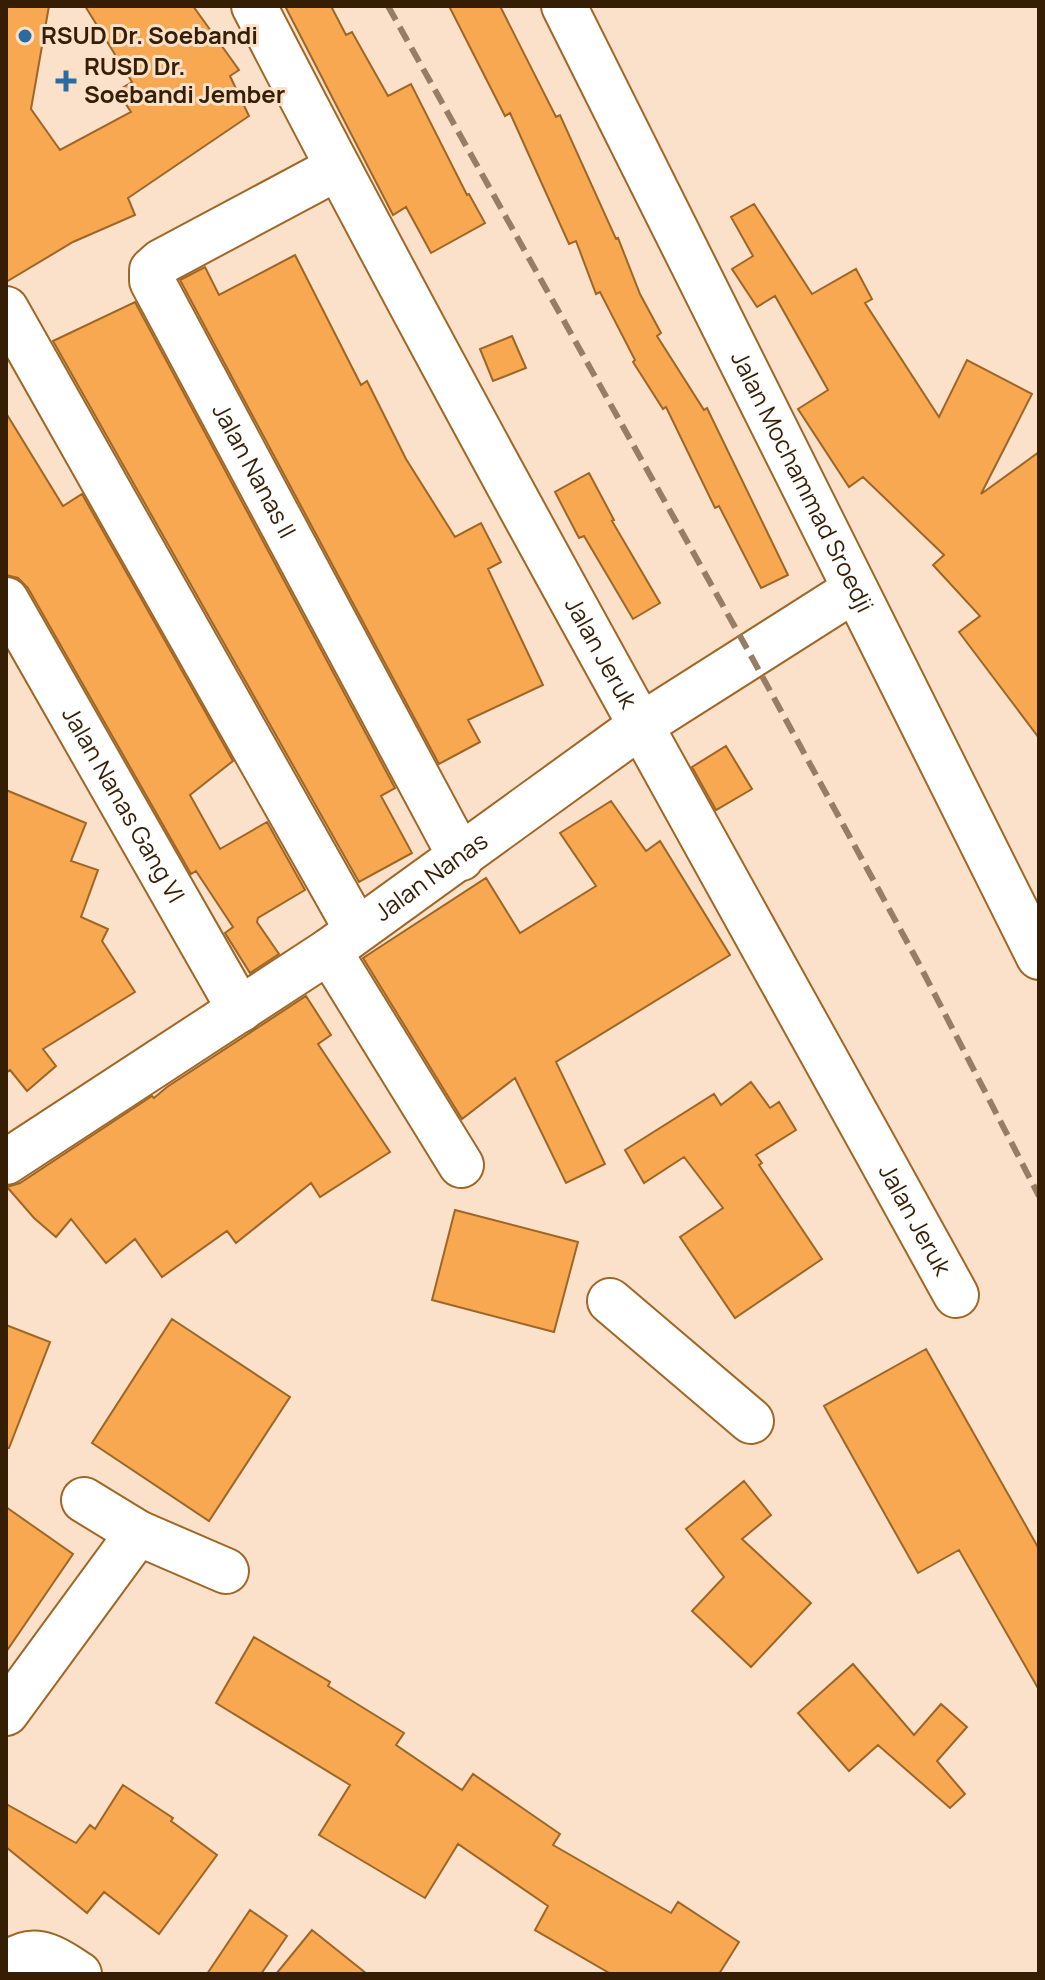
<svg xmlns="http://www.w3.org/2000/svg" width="1045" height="1980" viewBox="0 0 1045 1980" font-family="Manrope,sans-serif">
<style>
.building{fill:#f7a851;stroke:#9e6626;stroke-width:2}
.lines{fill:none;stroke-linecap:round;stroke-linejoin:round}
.minor-casing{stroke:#9f6727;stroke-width:48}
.major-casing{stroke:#9f6727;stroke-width:48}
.minor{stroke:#fff;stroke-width:44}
.major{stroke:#fff;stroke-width:44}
.rail{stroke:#967d64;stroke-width:6;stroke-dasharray:16 8;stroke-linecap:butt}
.poi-dot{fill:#286ca1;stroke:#fbe1c9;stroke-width:3}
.labels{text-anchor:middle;stroke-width:6;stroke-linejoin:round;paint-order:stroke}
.poi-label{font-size:24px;font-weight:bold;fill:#351e03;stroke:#fbe1c9;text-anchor:start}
.street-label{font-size:24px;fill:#351e03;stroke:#fbe1c9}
</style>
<rect width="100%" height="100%" fill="#fbe1c9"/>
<path class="building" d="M 6,6 L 49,6 L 31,109 L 60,150 L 131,112 L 117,91 L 132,82 L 85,6 L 193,6 L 239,70 L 230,76 L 249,116 L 128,198 L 135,215 L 73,242 L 6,282 Z
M 285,6 L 331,6 L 346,35 L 352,32 L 388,96 L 411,84 L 467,195 L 469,194 L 485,223 L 431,253 L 406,207 L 393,215 Z
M 449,6 L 500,6 L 556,117 L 560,115 L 616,239 L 618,238 L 640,294 L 661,333 L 657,336 L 704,410 L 707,408 L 788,575 L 761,588 L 719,506 L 715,508 L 666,407 L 663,409 L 633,362 L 635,360 L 600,292 L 596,294 L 576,241 L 569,244 L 510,113 L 505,116 Z
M 754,204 L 812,294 L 856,269 L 872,299 L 865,303 L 939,417 L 967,360 L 1032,394 L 981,494 L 1039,452 L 1039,738 L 959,632 L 980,616 L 933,565 L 944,555 L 863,477 L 849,487 L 798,409 L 828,390 L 775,296 L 757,307 L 732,269 L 753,256 L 731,217 Z
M 295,255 L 361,385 L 367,381 L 406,459 L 455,537 L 481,523 L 501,562 L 488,569 L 543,685 L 468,720 L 480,742 L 439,764 L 180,280 L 205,267 L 219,295 Z
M 135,302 L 395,788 L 381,796 L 412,853 L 359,882 L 53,341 Z
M 512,336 L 526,368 L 493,381 L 480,349 Z
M 6,413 L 63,506 L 82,494 L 233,761 L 190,795 L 220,849 L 267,822 L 305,890 L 258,918 L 257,922 L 279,954 L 250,973 L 225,933 L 233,927 L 196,871 L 191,874 L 28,588 L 18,578 L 6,575 Z
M 589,473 L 614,520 L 612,521 L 660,603 L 633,619 L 584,536 L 579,538 L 555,492 Z
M 726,746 L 752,789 L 716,810 L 692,767 Z
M 6,790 L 86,823 L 71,861 L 98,870 L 81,917 L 108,929 L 102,941 L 135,992 L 43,1049 L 56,1066 L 27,1091 L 10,1070 L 6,1073 Z
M 611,801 L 646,851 L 660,841 L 730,955 L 556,1062 L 605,1164 L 566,1183 L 515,1078 L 462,1119 L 363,958 L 486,878 L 520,933 L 596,886 L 560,833 Z
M 306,996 L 331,1035 L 318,1044 L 390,1152 L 320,1197 L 311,1183 L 236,1243 L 227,1231 L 162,1277 L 135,1239 L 106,1263 L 71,1219 L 56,1237 L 34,1218 L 7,1187 L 20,1183 L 152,1096 L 154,1098 L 167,1087 Z
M 751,1082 L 770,1108 L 779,1102 L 796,1130 L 756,1155 L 762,1163 L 759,1165 L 822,1259 L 735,1318 L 680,1237 L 723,1208 L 684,1157 L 644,1183 L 625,1150 L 714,1094 L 721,1105 Z
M 455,1210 L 578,1242 L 554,1332 L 432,1300 Z
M 172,1319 L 290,1397 L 209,1521 L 92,1443 Z
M 6,1325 L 50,1342 L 9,1448 L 6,1448 Z
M 926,1349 L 1039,1549 L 1039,1690 L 959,1550 L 918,1573 L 824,1406 Z
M 744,1481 L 771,1515 L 742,1539 L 811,1603 L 751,1667 L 692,1611 L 724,1577 L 686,1529 Z
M 6,1507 L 73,1554 L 6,1652 Z
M 254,1637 L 330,1682 L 328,1686 L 404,1733 L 396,1745 L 462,1790 L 473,1774 L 560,1834 L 553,1845 L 671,1913 L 678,1902 L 739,1942 L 719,1974 L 611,1974 L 535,1930 L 548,1906 L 458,1844 L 425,1898 L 319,1835 L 350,1785 L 216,1703 Z
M 853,1664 L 914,1735 L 941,1704 L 967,1727 L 937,1761 L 965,1794 L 950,1808 L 878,1745 L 849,1771 L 798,1713 Z
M 123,1785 L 173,1818 L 171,1821 L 217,1855 L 159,1934 L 104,1892 L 87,1913 L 6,1847 L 6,1804 L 76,1843 L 90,1825 L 95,1829 Z
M 250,1910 L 287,1936 L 261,1974 L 207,1974 Z
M 312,1930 L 367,1974 L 276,1974 Z"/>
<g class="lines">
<g class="minor-casing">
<g id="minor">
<path id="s1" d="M 254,6 C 478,441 720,866 956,1295"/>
<path id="s2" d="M 337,168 L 161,262 L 152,270 L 152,281 L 461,858"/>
<path d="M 6,309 L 357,930"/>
<path id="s3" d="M 6,600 L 240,1010"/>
<path d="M 329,951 L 461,1165"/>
<path id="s4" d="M 6,1162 L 329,951 L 640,726 L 854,590"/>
<path d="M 610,1301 L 751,1421"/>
<path d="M 84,1500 L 138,1533 L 226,1571"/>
<path d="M 6,1713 L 138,1533"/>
<path d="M 6,1966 C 33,1942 52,1957 79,1974"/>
</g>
</g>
<g class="major-casing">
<g id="major">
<path id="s5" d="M 564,6 L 1039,957"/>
</g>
</g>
<use href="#minor" class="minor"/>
<use href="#major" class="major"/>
<path class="rail" d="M 388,6 L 750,654 L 918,962 L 1039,1196"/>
</g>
<g class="poi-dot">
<circle cx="25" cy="36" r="8"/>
<path d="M62 69h8v8h8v8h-8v8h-8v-8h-8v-8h8z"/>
</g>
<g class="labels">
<g class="poi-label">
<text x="41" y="44">RSUD Dr. Soebandi</text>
<text x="84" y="75">RUSD Dr.<tspan x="84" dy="28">Soebandi Jember</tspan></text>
</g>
<g class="street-label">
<text dy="8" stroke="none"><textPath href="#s2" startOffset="438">Jalan Nanas II</textPath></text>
<text dy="8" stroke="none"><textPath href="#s5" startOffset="532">Jalan Mochammad Sroedji</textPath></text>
<text dy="8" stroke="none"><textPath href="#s1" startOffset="734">Jalan Jeruk</textPath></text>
<text dy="8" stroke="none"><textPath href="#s3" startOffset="236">Jalan Nanas Gang VI</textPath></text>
<text dy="8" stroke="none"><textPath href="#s4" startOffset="512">Jalan Nanas</textPath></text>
<text dy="8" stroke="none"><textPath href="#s1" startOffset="1382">Jalan Jeruk</textPath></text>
</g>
</g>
<rect width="1045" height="1980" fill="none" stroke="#351e03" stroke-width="16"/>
</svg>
